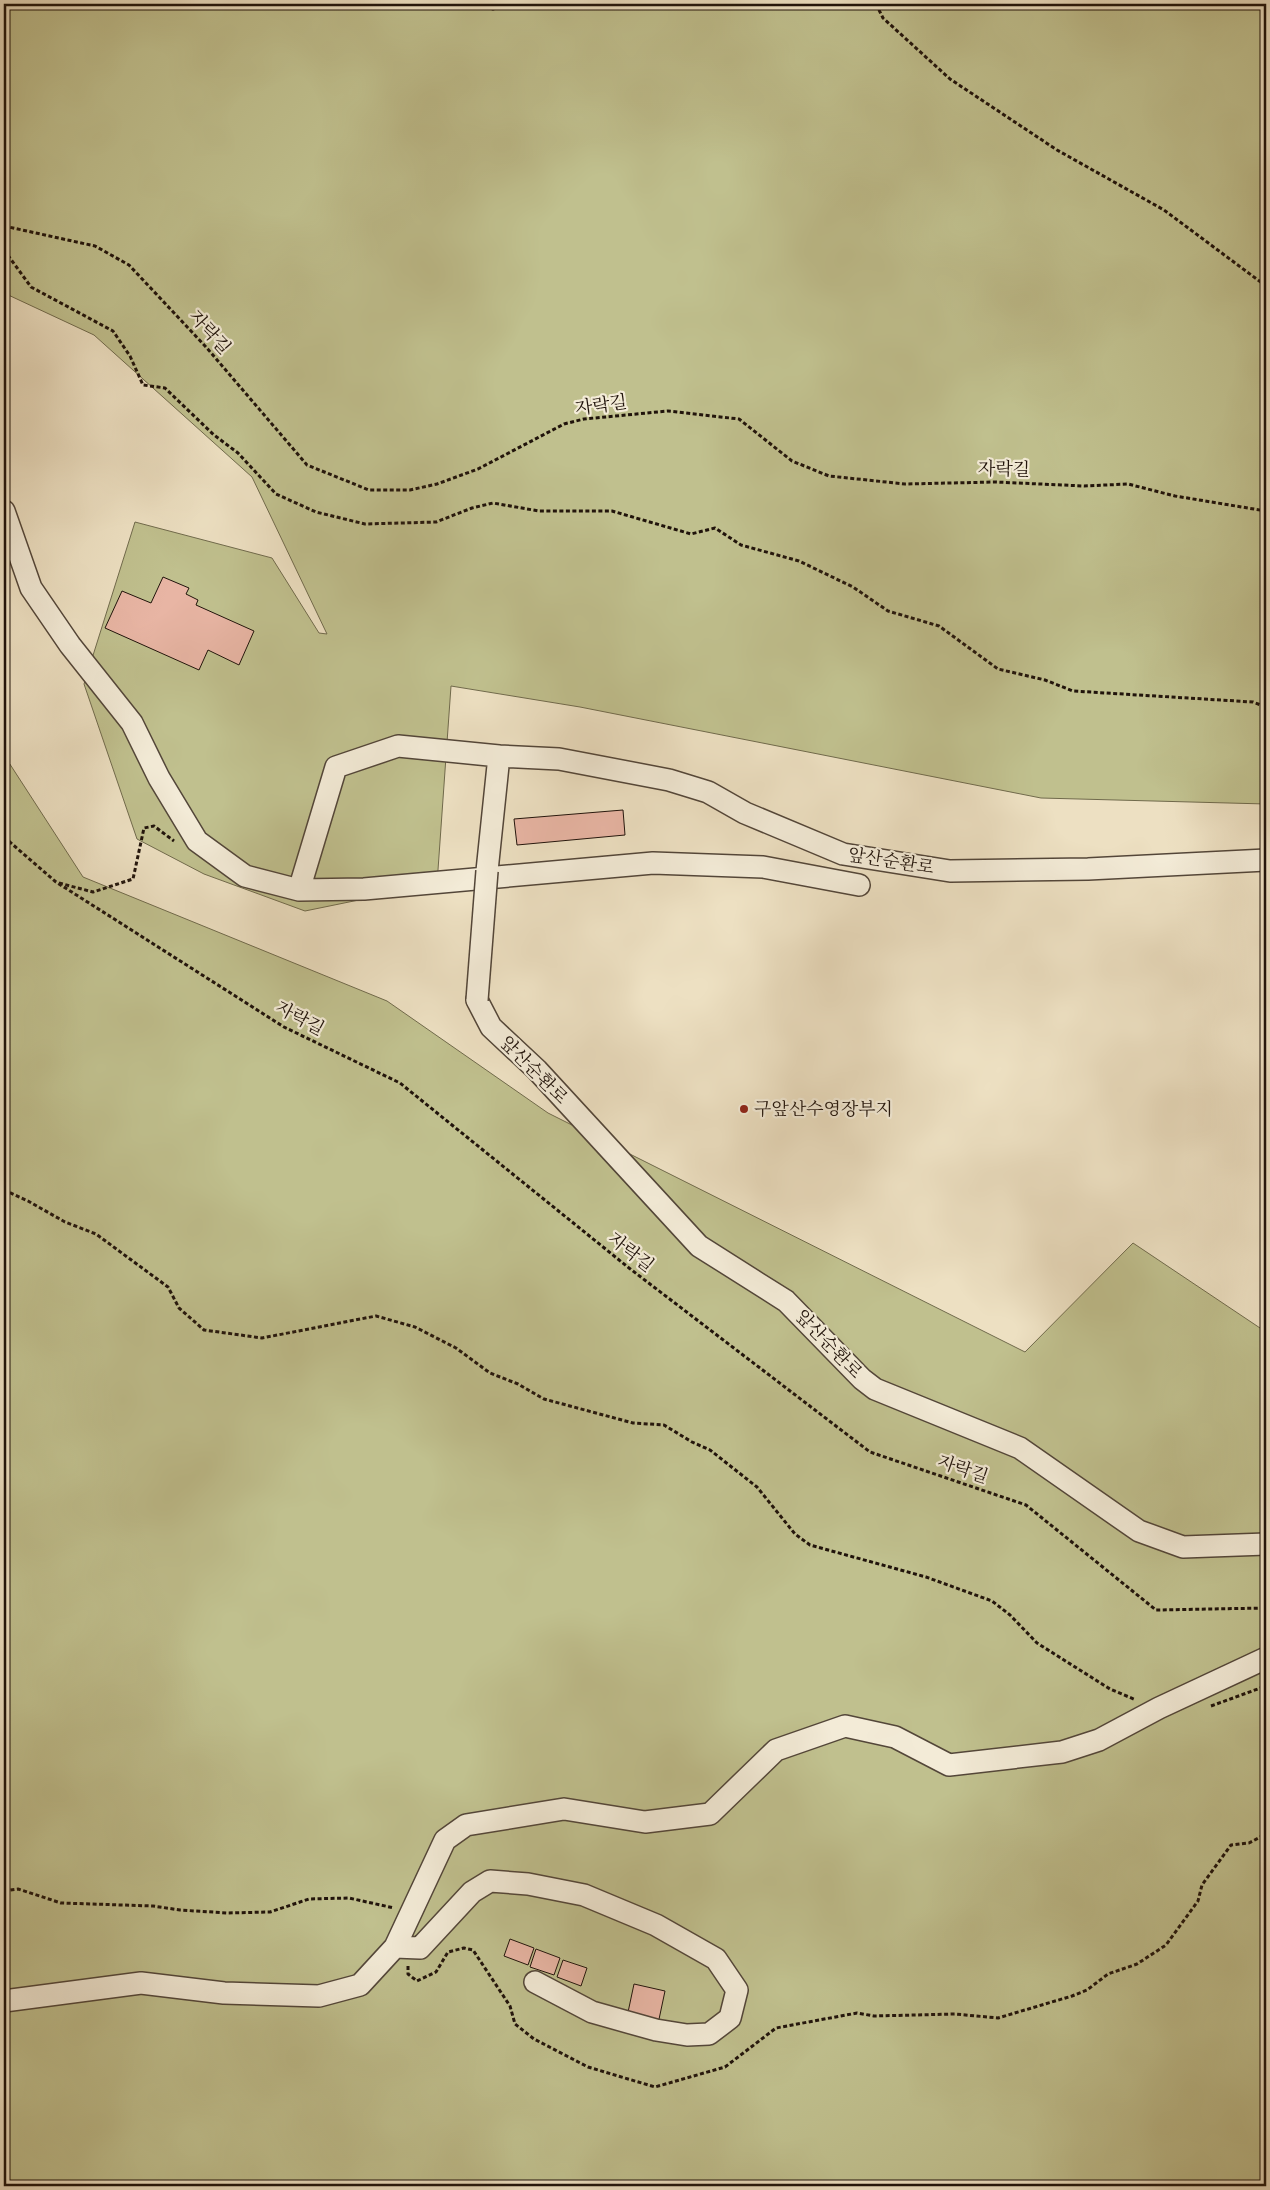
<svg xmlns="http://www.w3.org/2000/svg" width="1270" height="2190" viewBox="0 0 1270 2190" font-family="Alegreya,'Noto Serif KR',serif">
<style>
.green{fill:#c0c08e;stroke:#706a4c}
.building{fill:#e8b5a4;stroke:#20130b}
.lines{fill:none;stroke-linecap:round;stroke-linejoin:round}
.minor-casing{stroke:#534639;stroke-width:24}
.path{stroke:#20130b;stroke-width:3;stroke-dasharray:4 2.5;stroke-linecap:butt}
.minor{stroke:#f3ebd7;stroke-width:21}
.minor-bridge-casing{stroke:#534639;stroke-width:24;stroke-linecap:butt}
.minor-bridge{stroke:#f3ebd7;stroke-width:21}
.poi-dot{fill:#8f2418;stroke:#f3ebd7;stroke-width:2}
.labels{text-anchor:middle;stroke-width:4.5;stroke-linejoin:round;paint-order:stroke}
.street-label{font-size:18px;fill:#20130b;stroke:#f3ebd7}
.poi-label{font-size:18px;fill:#20130b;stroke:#f3ebd7;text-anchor:start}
</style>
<rect width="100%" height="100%" fill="#ede0c2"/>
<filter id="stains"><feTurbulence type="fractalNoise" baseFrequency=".004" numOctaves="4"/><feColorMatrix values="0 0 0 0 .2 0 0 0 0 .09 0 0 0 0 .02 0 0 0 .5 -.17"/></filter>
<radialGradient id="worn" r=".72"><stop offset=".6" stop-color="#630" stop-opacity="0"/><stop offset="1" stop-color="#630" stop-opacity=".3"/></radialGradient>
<path class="green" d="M 4,4 L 1266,4 L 1266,804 L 1041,798 L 580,707 L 451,686 L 437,884 L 305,911 L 204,874 L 137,839 L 84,684 L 135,522 L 272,558 L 319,633 L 327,634 L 252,477 L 94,335 L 4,293 Z
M 4,755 L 83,877 L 387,1001 L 548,1113 L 1025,1352 L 1133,1243 L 1266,1332 L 1266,2186 L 4,2186 Z"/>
<path class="building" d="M 163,577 L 189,588 L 186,594 L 198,600 L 196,605 L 254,631 L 239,665 L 208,650 L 199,670 L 105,628 L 122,591 L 151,603 Z
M 623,810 L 625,835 L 517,845 L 514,819 Z
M 510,1939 L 534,1948 L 528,1965 L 504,1956 Z
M 536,1949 L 560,1958 L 554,1975 L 530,1967 Z
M 563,1960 L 587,1968 L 581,1986 L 557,1977 Z
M 634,1984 L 665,1991 L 658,2024 L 627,2017 Z"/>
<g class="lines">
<g class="minor-casing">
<path id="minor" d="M 4,511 L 31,588 L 70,645 L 132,723 L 159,778 L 197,841 L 245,876 L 299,890 L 336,767 L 398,746 L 499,756
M 487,871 L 499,756 L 559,759 L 669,780 L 708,792 L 745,813 L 843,854 L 950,871 L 1088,869 L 1266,860
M 299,890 L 364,889 L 653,863 L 763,867 L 859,885
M 477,1000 L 491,1027 L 537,1070 L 699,1246 L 786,1301 L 862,1379 L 875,1389 L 1020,1448 L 1139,1531 L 1183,1547 L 1266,1544
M 395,1947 L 420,1948 L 472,1892 L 490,1881 L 528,1884 L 584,1895 L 656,1925 L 716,1959 L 737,1990 L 730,2018 L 709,2034 L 687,2035 L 656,2030 L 592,2012 L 535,1982
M 4,2001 L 141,1983 L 224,1993 L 319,1996 L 360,1985 L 395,1947 L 445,1840 L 466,1825 L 564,1809 L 645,1822 L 710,1814 L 776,1750 L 845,1726 L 895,1737 L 949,1765 L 1062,1752 L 1099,1740 L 1159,1708 L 1266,1658"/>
</g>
<path class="path" d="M 473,4 L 493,9 L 508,4
M 876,4 L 883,18 L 950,79 L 1057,150 L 1164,210 L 1266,286
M 4,226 L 95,246 L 129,265 L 206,347 L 307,465 L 369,490 L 410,490 L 437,484 L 478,469 L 564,424 L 584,419 L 668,411 L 739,419 L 792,461 L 829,476 L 905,484 L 996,482 L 1084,486 L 1128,484 L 1175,496 L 1266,511
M 4,250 L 31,287 L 113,331 L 130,356 L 143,385 L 165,388 L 214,435 L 238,453 L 276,494 L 316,512 L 365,524 L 436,522 L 472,508 L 493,503 L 539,511 L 612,511 L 691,534 L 715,528 L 741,545 L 799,561 L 853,587 L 888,611 L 939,626 L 998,669 L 1045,680 L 1073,691 L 1253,702 L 1266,707
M 4,837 L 56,882 L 284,1027 L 400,1083 L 629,1268 L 870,1452 L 1026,1505 L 1156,1610 L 1266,1608
M 59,883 L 93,892 L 133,879 L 144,828 L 154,826 L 174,841
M 4,1190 L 28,1201 L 65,1222 L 96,1234 L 168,1287 L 179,1308 L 204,1330 L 262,1338 L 376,1316 L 415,1327 L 456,1348 L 490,1373 L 518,1384 L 544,1399 L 633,1423 L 664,1425 L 692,1442 L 710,1450 L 757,1487 L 795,1534 L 810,1545 L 926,1577 L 992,1601 L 1010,1615 L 1037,1643 L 1110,1689 L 1136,1700
M 1211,1706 L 1266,1686
M 4,1891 L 18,1889 L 61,1903 L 153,1906 L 180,1910 L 227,1913 L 270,1912 L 309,1899 L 349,1898 L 394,1908
M 408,1966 L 408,1974 L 417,1981 L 436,1972 L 448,1952 L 464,1948 L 473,1950 L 510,2006 L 515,2024 L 534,2039 L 588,2067 L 655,2087 L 725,2067 L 776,2028 L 857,2013 L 874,2016 L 955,2014 L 998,2018 L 1072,1996 L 1087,1990 L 1108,1974 L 1137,1964 L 1166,1945 L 1198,1901 L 1202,1885 L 1231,1845 L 1249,1843 L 1266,1834"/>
<use href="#minor" class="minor"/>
<g class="minor-bridge-casing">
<path id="minor-bridge" d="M 477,1000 L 487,871"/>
</g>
<use href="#minor-bridge" class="minor-bridge"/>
</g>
<circle class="poi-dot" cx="744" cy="1109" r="5"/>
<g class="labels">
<g class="street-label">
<text transform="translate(210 332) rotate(48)" y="6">자락길</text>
<text transform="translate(601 405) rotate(-8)" y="6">자락길</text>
<text transform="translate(1004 469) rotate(1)" y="6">자락길</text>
<text transform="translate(891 861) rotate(9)" y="6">앞산순환로</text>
<text transform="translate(300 1018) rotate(28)" y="6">자락길</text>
<text transform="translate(534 1070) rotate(45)" y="6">앞산순환로</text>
<text transform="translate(631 1252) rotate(38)" y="6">자락길</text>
<text transform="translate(829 1344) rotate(46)" y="6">앞산순환로</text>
<text transform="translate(963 1469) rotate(19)" y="6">자락길</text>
</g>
<g class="poi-label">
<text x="754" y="1115">구앞산수영장부지</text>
</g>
</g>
<rect width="1270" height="2190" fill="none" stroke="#ede0c2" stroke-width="20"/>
<rect x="5" y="5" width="1260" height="2180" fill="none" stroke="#20130b" stroke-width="2.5"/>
<rect x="10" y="10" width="1250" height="2170" fill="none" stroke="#20130b"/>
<rect width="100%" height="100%" filter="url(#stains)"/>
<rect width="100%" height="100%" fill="url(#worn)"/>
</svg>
